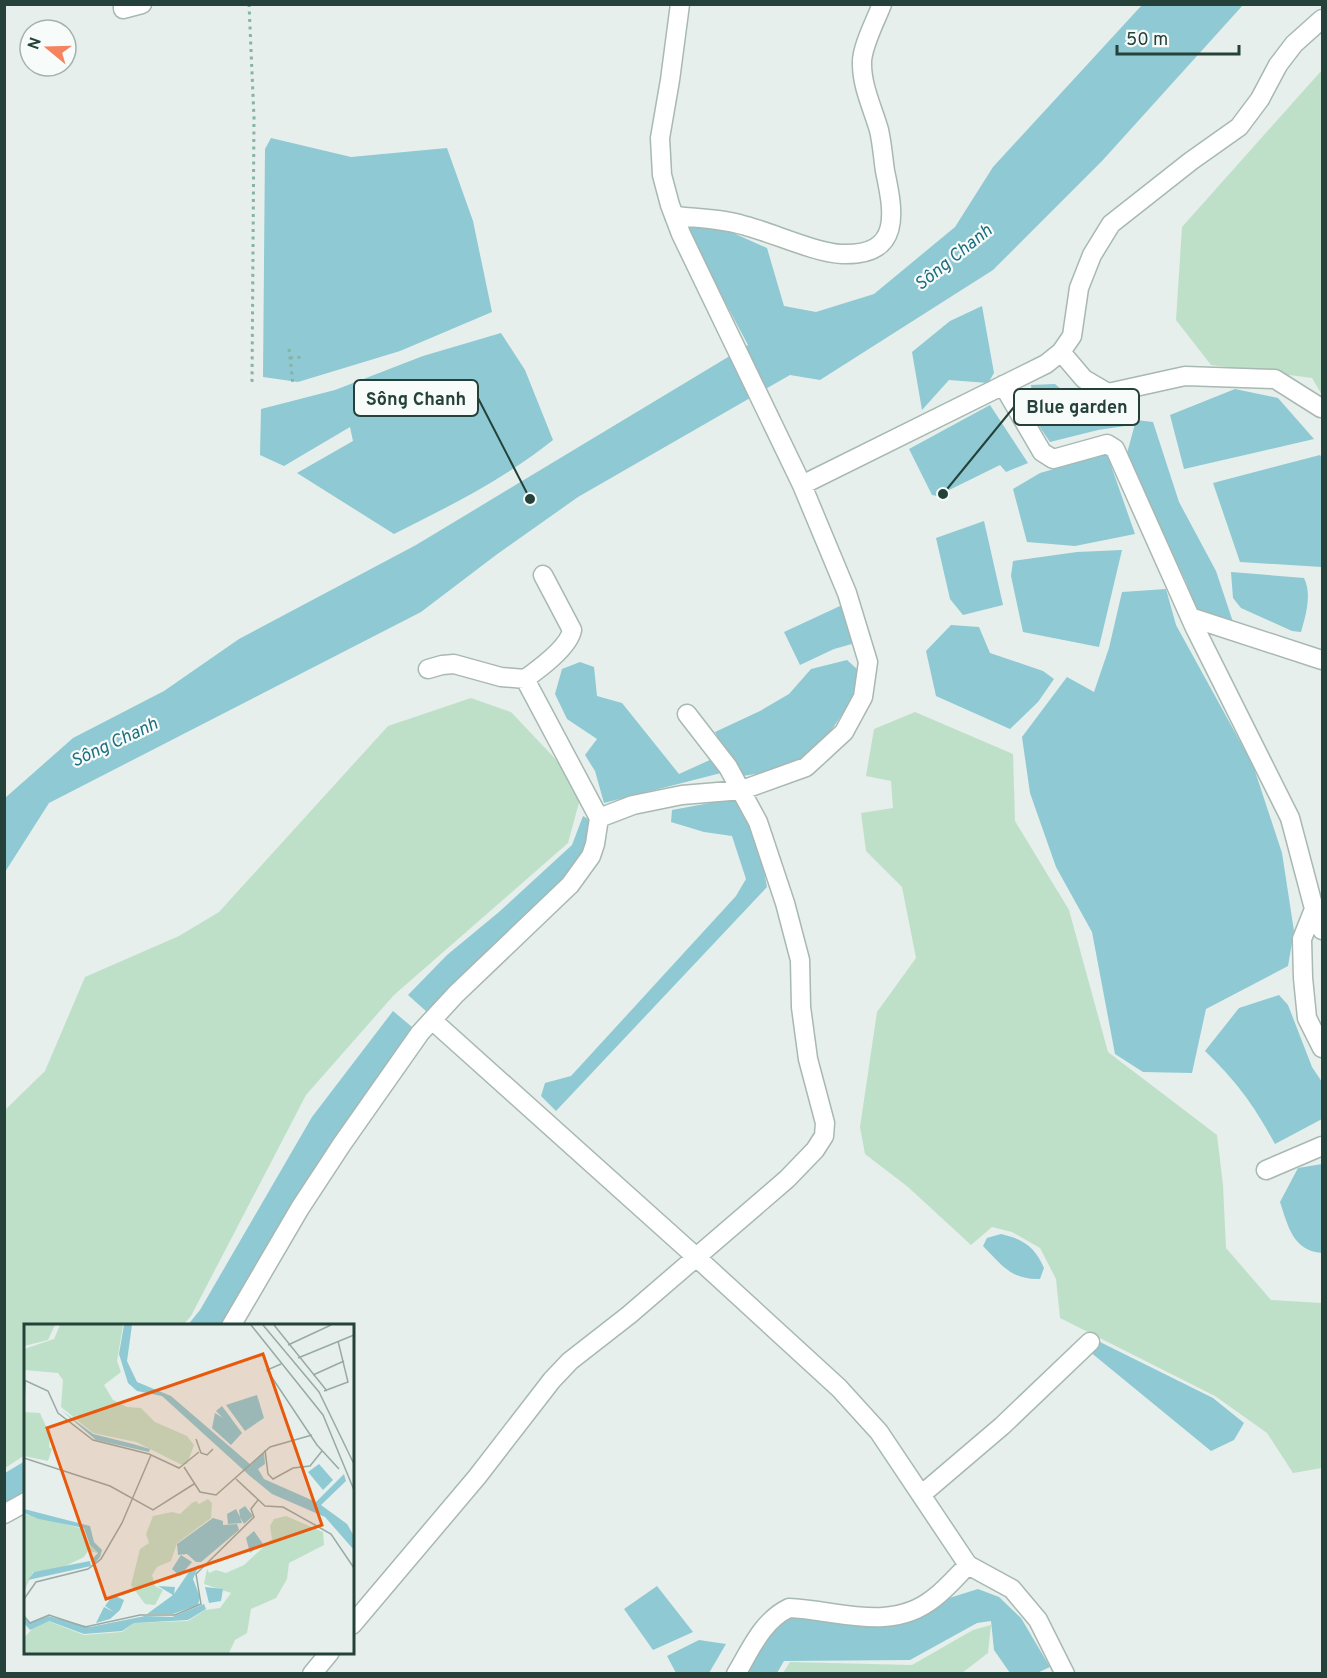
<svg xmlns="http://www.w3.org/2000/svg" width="1327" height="1678" viewBox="0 0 1327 1678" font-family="Overpass,sans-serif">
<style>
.green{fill:#bfe0c8}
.water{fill:#8ec9d4}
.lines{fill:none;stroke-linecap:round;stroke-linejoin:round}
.minor-casing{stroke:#a8b8b2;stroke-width:21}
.path{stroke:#86b3a5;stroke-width:3;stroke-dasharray:3 4.5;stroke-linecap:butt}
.minor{stroke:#fff;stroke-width:18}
.labels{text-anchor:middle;stroke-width:4.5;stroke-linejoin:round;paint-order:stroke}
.water-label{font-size:18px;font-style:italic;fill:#1c6f80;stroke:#f7fbf9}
.inset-road{fill:none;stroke:#98aaa4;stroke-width:1.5}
.view{fill:#e8590c;fill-opacity:0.15;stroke:#e8590c;stroke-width:3}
.inset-edge{fill:none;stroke:#24423a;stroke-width:3}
.leader{fill:none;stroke:#24423a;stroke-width:2}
.callout-dot{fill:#24423a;stroke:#f7fbf9;stroke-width:2}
.callout{fill:#f7fbf9;stroke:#24423a;stroke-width:2}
.callout-label{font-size:18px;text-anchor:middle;font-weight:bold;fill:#24423a}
</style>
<rect width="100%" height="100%" fill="#e6efeb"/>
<path class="green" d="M 1322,70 L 1322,395 L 1312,378 L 1211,365 L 1176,320 L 1182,227 Z
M 471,698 L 511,712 L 583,788 L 568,843 L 394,995 L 306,1095 L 191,1316 L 183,1325 L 26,1326 L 25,1455 L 5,1468 L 5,1110 L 45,1071 L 85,977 L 179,936 L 219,912 L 388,726 Z
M 915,712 L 1013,754 L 1015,821 L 1069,910 L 1108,1052 L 1217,1135 L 1223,1185 L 1226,1248 L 1271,1300 L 1322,1303 L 1322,1468 L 1293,1473 L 1267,1433 L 1215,1396 L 1060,1318 L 1056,1279 L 1040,1248 L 1012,1232 L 992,1227 L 971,1245 L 908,1187 L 865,1154 L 860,1127 L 877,1012 L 916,958 L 902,887 L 866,851 L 861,813 L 893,808 L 891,781 L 866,776 L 874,729 Z
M 991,1625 L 988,1653 L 962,1673 L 783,1673 L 790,1662 L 912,1665 L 973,1630 Z"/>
<path class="water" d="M 1142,5 L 1243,5 L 1102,161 L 993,270 L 820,380 L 790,375 L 578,497 L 496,555 L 421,612 L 49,803 L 5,872 L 5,798 L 73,738 L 164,691 L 239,639 L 416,545 L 748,345 L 684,225 L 722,228 L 767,248 L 784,306 L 816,312 L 874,294 L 955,227 L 993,167 Z
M 271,138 L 351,157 L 447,148 L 473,221 L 492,312 L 400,351 L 298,382 L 263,377 L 265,149 Z
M 982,306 L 994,373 L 988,383 L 949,380 L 922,410 L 912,352 L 950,321 Z
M 501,333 L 525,370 L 553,440 C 504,479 450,506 394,534 L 297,473 L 353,441 L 350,427 L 284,466 L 260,455 L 261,409 L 335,390 L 423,356 Z
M 1055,384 L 1069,396 L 1088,419 L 1123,412 L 1125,426 L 1098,430 L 1050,442 L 1035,420 L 1031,385 Z
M 1235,389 L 1278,398 L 1314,439 L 1184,469 L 1170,415 Z
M 990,405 L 1028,463 L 1006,472 L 1000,465 L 937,496 L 932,495 L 909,449 Z
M 1136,420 L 1153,422 L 1179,502 L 1216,571 L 1233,622 L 1196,609 L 1186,582 L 1126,457 Z
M 1107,454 L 1135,534 L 1075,546 L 1027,542 L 1013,489 L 1040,473 Z
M 1320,455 L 1322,458 L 1322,567 L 1240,562 L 1213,483 Z
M 984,521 L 1003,605 L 963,615 L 950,599 L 936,538 Z
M 1122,550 L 1099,647 L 1023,632 L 1011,576 L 1013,561 L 1077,552 Z
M 1231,572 L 1304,578 C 1312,594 1306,615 1301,632 L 1292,631 L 1241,608 L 1233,598 Z
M 1166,589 L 1176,625 L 1253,765 L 1282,853 L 1294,931 L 1288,966 L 1206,1009 L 1192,1073 L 1143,1072 L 1115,1054 L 1092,932 L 1056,867 L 1030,793 L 1022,737 L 1067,677 L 1094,692 L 1109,648 L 1122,592 Z
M 840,606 L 846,608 L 859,642 L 834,649 L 800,665 L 784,632 Z
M 951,625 L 979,627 L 990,653 L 1043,671 L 1054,679 L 1038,702 L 1010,729 L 936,696 L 926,651 Z
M 847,660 L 857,669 L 860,685 C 842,714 819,759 785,768 C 770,773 753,774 738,777 L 715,732 L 760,711 L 789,694 L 811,669 Z
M 580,662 L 594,667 L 597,696 L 622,703 L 679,774 L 712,759 L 721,773 L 604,803 L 595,771 L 585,755 L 597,739 L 567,719 L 555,694 L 562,669 Z
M 737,798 L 757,832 L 767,887 L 556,1111 L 541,1096 L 545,1083 L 571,1076 L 736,896 L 746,879 L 732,836 L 704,832 L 671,822 L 672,810 Z
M 583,816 L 590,820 L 590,842 L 573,869 L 427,1012 L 408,995 L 447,955 L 499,912 L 572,845 Z
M 1279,995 L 1288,1005 L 1312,1067 L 1322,1082 L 1322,1119 L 1275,1144 C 1254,1105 1237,1082 1205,1051 L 1239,1008 Z
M 393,1011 L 412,1027 L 225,1325 L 187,1326 L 200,1310 L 312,1117 Z
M 1322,1164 L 1322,1253 C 1293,1251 1288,1226 1280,1202 L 1298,1168 Z
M 1001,1234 C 1023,1239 1035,1247 1044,1268 L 1040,1279 C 1011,1280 1002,1265 983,1246 L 987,1238 Z
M 1100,1342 L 1213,1398 L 1244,1423 L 1234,1440 L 1211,1451 L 1089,1351 Z
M 25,1461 L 25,1492 L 5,1505 L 5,1473 Z
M 657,1586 L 693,1632 L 653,1650 L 624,1609 Z
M 978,1589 L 999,1597 L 1021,1618 L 1050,1667 L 1037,1673 L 1010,1673 L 994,1650 L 991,1621 L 977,1623 L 910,1660 L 784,1661 L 777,1673 L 746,1674 L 761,1640 L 784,1618 L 812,1618 L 946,1599 Z
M 699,1640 L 726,1644 L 709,1673 L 676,1673 L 667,1656 Z"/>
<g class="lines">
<g class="minor-casing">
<path id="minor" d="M 123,4 L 123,9 L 142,4
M 674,216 C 698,218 723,219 746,226 C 773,233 816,253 842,254 C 902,256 894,213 885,171 C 883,157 882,143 879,130 C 873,109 862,87 862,64 C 861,48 876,20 882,4
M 1061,352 L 1084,379 L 1108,393 L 1185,376 L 1275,379 L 1321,408
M 1003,385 L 1042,452 L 1053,459 L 1107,444 L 1115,449 L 1195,628 L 1290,818 L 1317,920 L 1322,930
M 802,485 L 1046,364 L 1061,352 L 1072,336 L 1079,288 L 1092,255 L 1111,224 L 1191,161 L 1239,127 L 1260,99 L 1278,65 L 1294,44 L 1322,19
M 1190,617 L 1322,660
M 428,669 L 442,665 L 454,664 L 501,677 L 525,679 C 539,669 569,647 572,630 L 543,575
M 599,818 L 633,805 L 682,795 L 742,790 L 806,767 L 844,732 L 863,697 L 868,662 L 847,593 L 802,485 L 681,234 L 670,205 L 662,175 L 660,138 L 670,80 L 680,4
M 1314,909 L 1302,939 L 1303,978 L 1307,1018 L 1322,1048
M 432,1020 L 695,1256 L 839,1388 L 879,1432 L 968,1565 L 1012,1589 L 1038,1620 L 1065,1674
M 1266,1170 L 1322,1146
M 231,1326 L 300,1208 L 342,1144 L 420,1033 L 456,994 L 570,885 L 591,856 L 595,844 L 599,818 L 525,679
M 921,1495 L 1002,1426 L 1090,1342
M 4,1514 L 26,1502
M 352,1625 L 477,1477 L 552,1380 L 570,1361 L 629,1315 L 787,1179 L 815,1150 L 824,1136 L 825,1123 L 808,1059 L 801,1007 L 800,960 L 785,903 L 758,822 L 728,767 L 687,714
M 312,1674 L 330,1652
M 736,1674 C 751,1649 762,1621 789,1608 C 838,1610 891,1633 934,1598 C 946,1589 957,1576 968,1565"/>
</g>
<path class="path" d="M 249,4 L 254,118 L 252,382
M 289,349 L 293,384
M 290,358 L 302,357"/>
<use href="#minor" class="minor"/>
</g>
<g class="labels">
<g class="water-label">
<text transform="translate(953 257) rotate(-39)" y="6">Sông Chanh</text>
<text transform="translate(114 742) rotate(-25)" y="6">Sông Chanh</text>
</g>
</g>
<g transform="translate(24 1324)">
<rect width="330" height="330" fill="#e6efeb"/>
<path d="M 0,1 L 31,1 L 24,16 L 0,22 ZM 36,1 L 99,1 L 93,37 L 97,48 L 80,61 L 89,76 L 103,83 L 117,84 L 131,98 L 163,112 L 170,121 L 163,140 L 156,140 L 112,118 L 69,109 L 37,83 L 39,56 L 34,49 L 0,46 L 0,25 L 30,15 ZM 0,88 L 16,89 L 26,111 L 25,123 L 28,125 L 24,137 L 0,132 ZM 184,175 L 188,179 L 187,194 L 153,219 L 147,237 L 133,243 L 128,251 L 131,262 L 139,266 L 131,281 L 121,280 L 107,261 L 116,225 L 125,219 L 122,210 L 129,192 L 148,188 L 156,190 L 168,179 L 172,177 L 175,180 ZM 0,190 L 60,205 L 65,221 L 74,229 L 64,227 L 60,233 L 35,245 L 9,248 L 0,268 ZM 262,192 L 299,208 L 300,221 L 265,239 L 263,255 L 252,274 L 227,285 L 223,309 L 211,316 L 205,329 L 0,329 L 0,314 L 9,304 L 24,297 L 60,311 L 98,308 L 110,299 L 164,297 L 181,286 L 196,284 L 207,269 L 180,260 L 183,245 L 185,249 L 192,246 L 202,249 L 220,241 L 248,215 L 246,202 L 250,195 Z" fill="#bfe0c8"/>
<path d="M 100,1 L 108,1 L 103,37 L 113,58 L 147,72 L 227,141 L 240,128 L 241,140 L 234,145 L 240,155 L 292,178 L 320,150 L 322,157 L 297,181 L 323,200 L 330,212 L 330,226 L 301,193 L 248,170 L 226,152 L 138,72 L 113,67 L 104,59 L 95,30 ZM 233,71 L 240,94 L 221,107 L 202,81 ZM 198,82 L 218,109 L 207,121 L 188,104 L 191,89 L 199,94 L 192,87 ZM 37,86 L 69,110 L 109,120 L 126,125 L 125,128 L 72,116 ZM 295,140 L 309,156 L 299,166 L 284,148 ZM 221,182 L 229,192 L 220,200 L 216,193 L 218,199 L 204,200 L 203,190 L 212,185 L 216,193 L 215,186 ZM 0,185 L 66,202 L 70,218 L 78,226 L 76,233 L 71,239 L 68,235 L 74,229 L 66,221 L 60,204 L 15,195 L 0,189 ZM 189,194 L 199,197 L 199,201 L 213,200 L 215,206 L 177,238 L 172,238 L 163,230 L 154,231 L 153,220 ZM 230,207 L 239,220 L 226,229 L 222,214 ZM 157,231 L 168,238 L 156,252 L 148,245 ZM 66,237 L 67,242 L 4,256 L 10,248 ZM 175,241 L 169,255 L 176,273 L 174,281 L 149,290 L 123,290 L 149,271 L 134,262 L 151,263 L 150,270 L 167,245 ZM 181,263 L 199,265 L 197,277 L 185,279 ZM 89,271 L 100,276 L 96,286 L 86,295 L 72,299 L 80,283 L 90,288 L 81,282 ZM 180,280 L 182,285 L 164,296 L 110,299 L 98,307 L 60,310 L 25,297 L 6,306 L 0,299 L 0,291 L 6,299 L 24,292 L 66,303 L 121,292 L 148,293 Z" fill="#8ec9d4"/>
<path class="inset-road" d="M 227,1 L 299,91 L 330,166M 239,1 L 295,68 L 330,140M 250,1 L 303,67M 264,21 L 307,1M 274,34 L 330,11M 257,40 L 243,46 L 293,121 L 315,145M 289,51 L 320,37M 0,56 L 24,67 L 34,89 L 69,116 L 125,130 L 155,144 L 175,128M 300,67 L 324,58 L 314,17M 0,76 L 1,58M 172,115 L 177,129 L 183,131 L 189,125M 241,126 L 244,150 L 249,155 L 269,144 L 286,142 L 298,127M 0,134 L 86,162 L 129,186 L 170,160M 160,143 L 176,168 L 192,171 L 246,123 L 288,111M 212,155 L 241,182 L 259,183 L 307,210 L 330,244M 0,275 L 12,258 L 64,245 L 77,235 L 98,199 L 127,131M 0,292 L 6,299 L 25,291 L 61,303 L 116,291 L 151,291 L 177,280 L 172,250 L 230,193 L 227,185 L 234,176"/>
<path class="view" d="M 239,30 L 298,201 L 82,275 L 23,104 Z"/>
<rect width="330" height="330" class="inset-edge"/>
</g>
<path class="leader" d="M530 499L478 398M943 494L1014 407"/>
<g class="callout-dot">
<circle cx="530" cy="499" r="6"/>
<circle cx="943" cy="494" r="6"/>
</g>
<g class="callout">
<rect x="354" y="380" width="124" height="36" rx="6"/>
<rect x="1014" y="389" width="125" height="36" rx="6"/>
</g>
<g class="callout-label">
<text x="416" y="405">Sông Chanh</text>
<text x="1077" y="413">Blue garden</text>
</g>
<rect width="1327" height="1678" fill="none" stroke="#24423a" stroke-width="12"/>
<g transform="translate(48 48) rotate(289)"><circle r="28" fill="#f7fbf9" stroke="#a3b1ad" stroke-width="1.5"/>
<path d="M0-4.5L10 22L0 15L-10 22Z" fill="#f4845f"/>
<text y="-9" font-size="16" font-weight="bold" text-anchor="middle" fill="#24423a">N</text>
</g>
<path d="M1117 45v9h122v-9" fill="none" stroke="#24423a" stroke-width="3"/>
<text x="1126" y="45" font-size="18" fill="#24423a" stroke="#f7fbf9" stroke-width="4.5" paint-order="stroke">50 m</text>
</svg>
